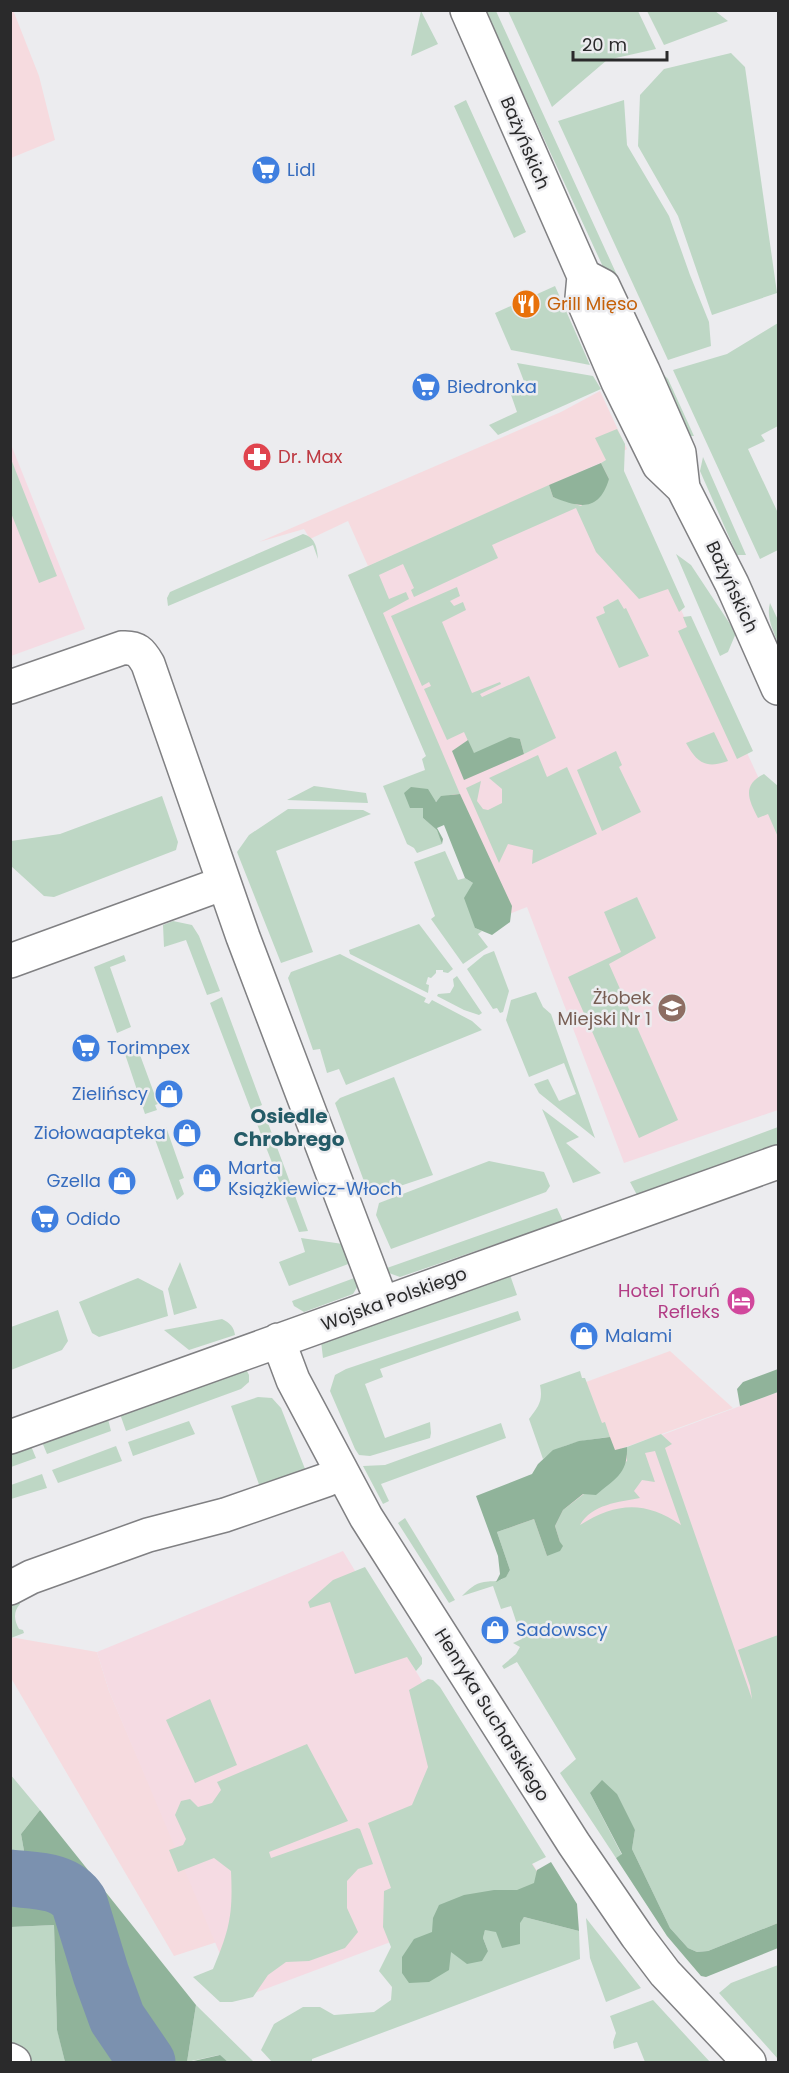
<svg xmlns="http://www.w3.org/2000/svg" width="789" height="2073" viewBox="0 0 789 2073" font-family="Poppins,sans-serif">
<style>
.industrial{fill:#f6dbdf}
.education{fill:#f5dbe3}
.green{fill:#bed7c5;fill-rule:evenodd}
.forest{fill:#90b39a}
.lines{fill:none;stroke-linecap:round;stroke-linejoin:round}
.river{stroke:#7b91af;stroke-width:57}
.street-casing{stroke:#808083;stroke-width:36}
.street{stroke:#fff;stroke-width:33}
.labels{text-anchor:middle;stroke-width:5;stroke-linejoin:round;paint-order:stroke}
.street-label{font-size:18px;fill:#2a2a2b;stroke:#ececef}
.shop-label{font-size:18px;fill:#366cbe;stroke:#ececef;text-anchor:start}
.food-label{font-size:18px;fill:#c56008;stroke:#ececef;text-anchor:start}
.health-label{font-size:18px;fill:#be3a42;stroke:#ececef;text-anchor:start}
.education-label{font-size:18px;fill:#785e54;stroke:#ececef;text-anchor:end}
.hotel-label{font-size:18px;fill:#b23c85;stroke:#ececef;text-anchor:end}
.neighbourhood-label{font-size:20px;font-weight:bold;fill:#245b67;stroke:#ececef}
</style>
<rect width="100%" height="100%" fill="#ececef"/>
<path class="industrial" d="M 13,10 L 39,76 L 55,140 L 11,158 L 10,11 Z
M 600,391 L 627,449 L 611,458 L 368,566 L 348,521 L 310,539 L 304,529 L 259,542 L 561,412 Z
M 670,1351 L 733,1408 L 615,1451 L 613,1454 L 586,1382 Z
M 10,1637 L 97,1652 L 109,1691 L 217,1942 L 174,1956 L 11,1678 Z"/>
<path class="education" d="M 10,442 L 85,629 L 11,656 L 10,656 Z
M 611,458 L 778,820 L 778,1110 L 624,1163 L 527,907 L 497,919 L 348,575 Z
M 778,1392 L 778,1934 L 486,1500 Z
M 343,1551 L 545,1884 L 239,1999 L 109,1691 L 97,1652 Z"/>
<path class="green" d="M 421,11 L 438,44 L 411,56 Z
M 485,11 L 496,11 L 654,356 L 646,360 Z
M 508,11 L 638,11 L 656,49 L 607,60 L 552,107 Z
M 647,11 L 715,11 L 728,21 L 664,45 Z
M 731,53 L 745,67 L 777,293 L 712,315 L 678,216 L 638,146 L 640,95 L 664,69 Z
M 466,100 L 526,232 L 514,238 L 454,106 Z
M 624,100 L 627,145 L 669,216 L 690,275 L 709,322 L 711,346 L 668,360 L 558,121 Z
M 555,286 L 590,365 L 511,350 L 495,313 Z
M 778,323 L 778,426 L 761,435 L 765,441 L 748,449 L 778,513 L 778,550 L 760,559 L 673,370 L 727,354 Z
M 517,363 L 593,376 L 601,389 L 498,435 L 489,425 L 517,412 L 510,392 L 525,384 Z
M 662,373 L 668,379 L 694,436 L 688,436 L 655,375 Z
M 617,429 L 625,444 L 624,471 L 685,607 L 679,612 L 668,589 L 639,599 L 596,552 L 576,508 L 492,545 L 498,558 L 414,597 L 411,590 L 414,588 L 403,564 L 379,575 L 389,599 L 406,592 L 409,599 L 383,613 L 460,794 C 445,794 436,802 423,808 L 423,818 L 438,830 L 442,844 L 417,853 L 414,848 L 407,844 L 383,786 L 425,770 L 422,759 L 426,756 L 348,575 L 549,485 L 553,497 L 581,506 L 609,479 L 601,463 L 606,460 L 595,438 Z
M 703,457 L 746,555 L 737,555 L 700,471 Z
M 11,459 L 57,576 L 39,583 L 11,513 Z
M 303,534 C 315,537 317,547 318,559 L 313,545 L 168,606 L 167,598 L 170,592 Z
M 676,554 L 691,565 L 736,633 L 728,652 L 720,656 Z
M 457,587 L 460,596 L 450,601 L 454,606 L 463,602 L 466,610 L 442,622 L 472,693 L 500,682 L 501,684 L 480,694 L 482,697 L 529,676 L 556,738 L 524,754 L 520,739 L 474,754 L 464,732 L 447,740 L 424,689 L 431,686 L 429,682 L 422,686 L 391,616 Z
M 618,599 L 624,609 L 626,608 L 649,656 L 619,668 L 596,617 L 605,613 L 603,607 Z
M 770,603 L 778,620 L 778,643 C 773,630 766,617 770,603 Z
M 691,616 L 753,751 L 737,759 L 678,631 L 687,627 L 683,617 Z
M 714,732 L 728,761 C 706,769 697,763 686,743 Z
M 616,751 L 622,765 L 619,767 L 641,812 L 602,831 L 577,770 Z
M 538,755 L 547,777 L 567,767 L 597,834 L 532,864 L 533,850 L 508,844 L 499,863 L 466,788 L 481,781 L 477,801 L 483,809 L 488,810 L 502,803 L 502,789 L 489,778 Z
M 764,774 L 778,786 L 778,837 L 768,814 L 758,818 C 748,799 742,785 764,774 Z
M 314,786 L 366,793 L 368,803 L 287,800 Z
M 162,796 L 178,842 L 176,850 L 54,897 L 44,896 L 11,866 L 11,841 L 60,834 Z
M 288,809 L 363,810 L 371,814 L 276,851 L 313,952 L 281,963 L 237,852 L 249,835 Z
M 445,851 L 458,880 L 465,878 L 473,883 L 475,928 L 482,931 L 478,934 L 488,947 L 463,964 L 431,919 L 435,916 L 414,862 Z
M 637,897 L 656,938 L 609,964 L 678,1120 L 639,1138 L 568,977 L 621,952 L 604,912 Z
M 173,921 L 192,925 L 199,936 L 220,991 L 207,995 L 186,940 L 164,947 L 163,925 Z
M 419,924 L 453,969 L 448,973 L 443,972 L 443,970 L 436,970 L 436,973 L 431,978 L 428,977 L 426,984 L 429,985 L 428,993 L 350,954 L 349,950 Z
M 494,951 L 509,991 L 503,1012 L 500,1013 L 497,1008 L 493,1009 L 467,969 L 484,955 Z
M 340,954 L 426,998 L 424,1002 L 429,1004 L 432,1000 L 472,1021 L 482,1030 L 346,1085 L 339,1069 L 327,1073 L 320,1049 L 313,1050 L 288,978 L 291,972 Z
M 124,955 L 126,961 L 110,967 L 131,1027 L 117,1033 L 94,967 Z
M 457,976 L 482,1013 L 479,1015 L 464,1010 L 437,996 L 438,994 L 450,993 L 454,986 L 453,979 Z
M 536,992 L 543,1007 L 551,1014 L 595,1138 L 539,1093 L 534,1084 L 548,1079 L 559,1101 L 576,1094 L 564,1063 L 529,1077 L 506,1020 L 511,1000 Z
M 222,997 L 262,1105 L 251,1110 L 210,1003 Z
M 136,1044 L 158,1104 L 155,1105 L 157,1110 L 145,1114 L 123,1048 Z
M 394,1077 L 433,1175 L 376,1194 L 368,1192 L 335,1103 L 340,1098 Z
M 542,1109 L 579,1137 L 566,1143 L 601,1173 L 573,1183 Z
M 265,1115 L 308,1231 L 299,1232 L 255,1119 Z
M 166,1127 L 184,1178 L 179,1180 L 184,1194 L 177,1200 L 152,1131 Z
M 778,1127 L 778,1144 L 637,1195 L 630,1182 Z
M 489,1161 L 544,1172 L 550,1186 L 546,1192 L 391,1249 L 376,1215 L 379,1203 Z
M 557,1208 L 563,1221 L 400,1277 L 389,1273 L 387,1268 Z
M 301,1238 L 343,1244 L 351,1263 L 289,1286 L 279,1262 L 305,1252 Z
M 180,1262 L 197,1308 L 174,1315 L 168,1289 Z
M 510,1275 L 517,1295 L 323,1358 L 321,1341 Z
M 357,1277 L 359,1284 L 353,1294 L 304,1312 L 294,1306 L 292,1301 Z
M 138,1278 L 163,1291 L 168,1316 L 99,1337 L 92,1333 L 79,1302 Z
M 58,1310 L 68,1341 L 62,1350 L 11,1370 L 11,1327 Z
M 518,1311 L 521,1320 L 380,1369 L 383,1377 L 365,1384 L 385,1438 L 430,1422 L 431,1433 L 430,1438 L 370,1456 L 359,1455 L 355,1449 L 330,1391 L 335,1375 L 346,1369 Z
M 222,1319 C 230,1323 234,1327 235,1335 L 189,1350 L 164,1330 Z
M 246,1369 L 249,1375 L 249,1382 L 241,1389 L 126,1431 L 120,1414 Z
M 580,1371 L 582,1378 L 585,1378 L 602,1423 L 605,1422 L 610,1437 C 586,1440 563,1442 543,1459 L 529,1419 C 539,1406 543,1401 540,1385 Z
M 258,1397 L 272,1398 L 281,1408 L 307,1474 L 261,1490 L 231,1406 Z
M 108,1419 L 111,1431 L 47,1454 L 42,1442 Z
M 189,1421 L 195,1434 L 133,1456 L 128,1442 Z
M 501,1423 L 506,1438 L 381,1484 L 389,1501 L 383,1504 L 363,1466 L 385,1465 Z
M 661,1434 L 672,1444 L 665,1448 L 752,1699 L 750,1686 L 738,1650 L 778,1635 L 778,1923 L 708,1951 L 697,1952 L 688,1948 L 670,1928 L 632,1849 L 635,1830 L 590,1793 L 622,1855 L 616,1858 L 560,1773 L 576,1759 L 517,1662 L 504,1669 L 502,1666 L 516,1654 L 520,1647 L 513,1643 L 522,1639 L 511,1606 L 501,1609 L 493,1586 L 462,1596 C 468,1590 475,1583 484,1582 C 497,1580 502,1584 510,1570 L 497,1532 L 534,1519 L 547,1556 L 560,1542 L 555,1526 L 563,1510 L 627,1461 L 627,1447 ZM 655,1451 L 681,1525 C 644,1500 616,1503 580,1525 C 592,1504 619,1502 640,1498 L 634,1491 L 642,1480 L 655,1482 L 645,1453 Z
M 31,1446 L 36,1458 L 11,1467 L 11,1454 Z
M 116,1446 L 122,1461 L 58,1483 L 52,1470 Z
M 42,1474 L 47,1488 L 11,1499 L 11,1485 Z
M 405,1518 L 455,1600 L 449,1603 L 398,1523 Z
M 365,1567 L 422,1658 L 422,1664 L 416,1671 L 407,1657 L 355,1674 L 330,1602 L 310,1608 L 308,1602 L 333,1580 Z
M 18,1597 L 20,1604 C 13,1612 14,1620 19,1629 L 23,1630 L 24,1633 L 11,1638 L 11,1604 Z
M 428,1679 L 433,1680 L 440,1687 L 546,1857 L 532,1864 L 545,1884 L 451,1951 L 488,1951 L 483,1938 L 485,1930 C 498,1932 516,1928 524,1917 L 579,1931 L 580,1959 L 312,2059 L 312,2062 L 272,2062 L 261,2050 L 274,2024 L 303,2007 L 320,2007 L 334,2015 L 374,2012 L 391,2000 L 392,1987 L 379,1971 L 391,1947 L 383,1927 L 384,1891 L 391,1888 L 368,1823 L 412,1805 L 428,1767 L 409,1690 Z
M 210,1699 L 237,1765 L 195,1783 L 166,1720 Z
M 307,1744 L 348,1821 L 269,1852 L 271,1858 L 357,1828 L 360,1829 L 373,1864 L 358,1869 L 347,1881 L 347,1908 L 358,1932 L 345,1948 L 309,1961 L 286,1962 L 268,1975 L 253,1997 L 232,2002 L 220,2002 L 193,1977 L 213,1969 C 230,1929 233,1914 231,1871 L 214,1858 L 178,1872 L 169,1850 L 183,1845 L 186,1839 L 175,1815 L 181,1801 L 190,1799 L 198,1807 L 212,1803 L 221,1790 L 217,1782 Z
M 10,1774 L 40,1810 L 21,1834 L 28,1873 L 11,1870 Z
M 586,1918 L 641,1988 L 606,2002 L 590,1958 Z
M 54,1925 L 57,2029 L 65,2062 L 31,2062 L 11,2049 L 11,1927 Z
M 778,1965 L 778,1975 L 777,1976 L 778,1981 L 778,2059 L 719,1993 L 731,1983 Z
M 653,2000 L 710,2062 L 645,2062 L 637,2042 L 614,2049 L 613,2042 L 616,2033 L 610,2016 Z
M 196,2005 L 254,2062 L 228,2062 L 219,2055 L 187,2062 Z"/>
<path class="forest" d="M 601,463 L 609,479 C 599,512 580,508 553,497 L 549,485 Z
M 510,737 L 520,739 L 524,754 L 464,780 L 452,751 L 468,740 L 474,753 Z
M 411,787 L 428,789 L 436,802 L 441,796 L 460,794 L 512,906 L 510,922 L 492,935 L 475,928 L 464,898 L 473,883 L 465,878 L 444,825 L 437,828 L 443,839 L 442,844 L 437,830 L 423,818 L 423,808 L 410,808 L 404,793 Z
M 778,1369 L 778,1392 L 740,1406 L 737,1389 L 743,1382 Z
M 610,1437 L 615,1450 L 627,1447 C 628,1474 615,1479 596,1495 L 583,1494 L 563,1510 L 555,1526 L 560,1542 L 563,1546 L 560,1551 L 547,1556 L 534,1519 L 497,1532 L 510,1570 L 506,1577 L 496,1582 L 500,1574 L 498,1556 L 476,1496 L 532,1474 L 538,1464 L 553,1450 L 579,1441 Z
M 602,1780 L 617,1794 L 635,1830 L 632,1849 L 670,1928 L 688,1948 L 697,1952 L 708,1951 L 778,1923 L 778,1948 L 706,1977 L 701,1976 L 667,1936 L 616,1858 L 622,1854 L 590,1793 Z
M 40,1810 L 196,2005 L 187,2062 L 65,2062 L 57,2030 L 54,1925 L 11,1927 L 11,1870 L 28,1873 L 21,1834 Z
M 551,1862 L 577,1904 L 579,1931 L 524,1917 L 520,1923 L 520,1944 L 502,1948 L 496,1932 L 485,1930 L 483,1938 L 488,1951 L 482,1961 L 467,1964 L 451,1952 L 449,1970 L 429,1982 L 409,1983 L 402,1973 L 402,1957 L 414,1939 L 432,1932 L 433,1918 L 439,1905 L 464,1895 L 494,1890 L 517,1890 L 534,1883 L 537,1870 Z
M 220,2055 L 228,2062 L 189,2062 Z"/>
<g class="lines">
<path class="river" d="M 10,1878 C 35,1881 64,1879 79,1902 L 101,1974 L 117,2018 L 147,2062"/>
<g class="street-casing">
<path id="street" d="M 467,10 L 584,276 L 582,298 L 618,382 L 659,465 L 683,488 L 732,584 L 778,688
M 584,276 L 603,286 L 643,371 L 679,453 L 683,488
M 10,687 L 122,648 C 137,647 141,652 148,664 L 243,937 L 382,1303
M 10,961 L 224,883
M 278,1340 L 293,1380 L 366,1517 L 574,1844 L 637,1936 L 665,1973 L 749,2062
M 10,1437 L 778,1162
M 10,1588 L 31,1577 L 148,1535 L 225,1515 L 326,1480
M 10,2060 L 14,2062"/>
</g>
<use href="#street" class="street"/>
</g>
<defs>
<g id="supermarket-disc" transform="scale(1.5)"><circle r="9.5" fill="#3f7fe0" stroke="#ececef"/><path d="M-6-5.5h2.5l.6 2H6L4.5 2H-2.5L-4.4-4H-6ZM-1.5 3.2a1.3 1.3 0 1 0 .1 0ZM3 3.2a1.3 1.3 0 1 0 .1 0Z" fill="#fff"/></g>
<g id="restaurant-disc" transform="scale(1.5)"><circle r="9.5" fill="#e8710a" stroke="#ececef"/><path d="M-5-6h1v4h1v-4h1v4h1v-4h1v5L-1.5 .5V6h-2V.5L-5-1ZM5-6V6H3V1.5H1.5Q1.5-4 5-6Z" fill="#fff"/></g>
<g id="pharmacy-disc" transform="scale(1.5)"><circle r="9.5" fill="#e0444e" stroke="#ececef"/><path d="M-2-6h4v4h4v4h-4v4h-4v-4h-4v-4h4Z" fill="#fff"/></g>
<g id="university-disc" transform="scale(1.5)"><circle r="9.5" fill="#8d6e63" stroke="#ececef"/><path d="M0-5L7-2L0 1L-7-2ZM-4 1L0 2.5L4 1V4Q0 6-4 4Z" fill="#fff"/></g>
<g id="shop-disc" transform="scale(1.5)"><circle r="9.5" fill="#3f7fe0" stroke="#ececef"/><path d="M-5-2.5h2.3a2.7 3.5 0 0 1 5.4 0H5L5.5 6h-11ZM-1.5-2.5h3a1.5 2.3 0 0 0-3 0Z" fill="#fff"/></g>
<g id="hotel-disc" transform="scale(1.5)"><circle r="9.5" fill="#d1479c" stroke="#ececef"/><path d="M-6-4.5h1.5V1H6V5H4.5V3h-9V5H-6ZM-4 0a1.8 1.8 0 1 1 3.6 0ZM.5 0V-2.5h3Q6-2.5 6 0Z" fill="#fff"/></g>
</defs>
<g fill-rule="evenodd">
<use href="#supermarket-disc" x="266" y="170"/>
<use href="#restaurant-disc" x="526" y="304"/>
<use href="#supermarket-disc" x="426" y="387"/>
<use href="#pharmacy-disc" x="257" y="457"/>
<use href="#university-disc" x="672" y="1008"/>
<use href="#supermarket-disc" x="86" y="1048"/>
<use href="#shop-disc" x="169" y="1094"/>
<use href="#shop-disc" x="187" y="1133"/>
<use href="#shop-disc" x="207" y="1178"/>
<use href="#shop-disc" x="122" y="1181"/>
<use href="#supermarket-disc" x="45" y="1219"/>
<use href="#hotel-disc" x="741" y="1301"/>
<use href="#shop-disc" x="584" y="1336"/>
<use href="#shop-disc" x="495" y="1630"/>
</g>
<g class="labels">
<g class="street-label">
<text transform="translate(525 143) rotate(67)" y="6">Bażyńskich</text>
<text transform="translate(732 587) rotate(65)" y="6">Bażyńskich</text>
<text transform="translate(394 1299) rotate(-20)" y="6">Wojska Polskiego</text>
<text transform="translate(492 1715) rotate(58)" y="6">Henryka Sucharskiego</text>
</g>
<g class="shop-label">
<text x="287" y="176">Lidl</text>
<text x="447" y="393">Biedronka</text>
<text x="107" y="1054">Torimpex</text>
<text x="148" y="1100" text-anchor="end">Zielińscy</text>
<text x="166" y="1139" text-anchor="end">Ziołowaapteka</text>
<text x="228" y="1174">Marta<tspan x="228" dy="21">Książkiewicz-Włoch</tspan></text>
<text x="101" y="1187" text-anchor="end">Gzella</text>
<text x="66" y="1225">Odido</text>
<text x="605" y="1342">Malami</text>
<text x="516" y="1636">Sadowscy</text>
</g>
<g class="food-label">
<text x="547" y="310">Grill Mięso</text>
</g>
<g class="health-label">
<text x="278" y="463">Dr. Max</text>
</g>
<g class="education-label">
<text x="651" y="1004">Żłobek<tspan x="651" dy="21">Miejski Nr 1</tspan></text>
</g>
<g class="hotel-label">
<text x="720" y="1297">Hotel Toruń<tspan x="720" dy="21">Refleks</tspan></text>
</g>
<g class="neighbourhood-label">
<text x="289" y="1123">Osiedle<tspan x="289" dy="23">Chrobrego</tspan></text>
</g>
</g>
<rect width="789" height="2073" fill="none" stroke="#2a2a2b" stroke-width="24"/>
<path d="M573 51v9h94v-9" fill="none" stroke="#2a2a2b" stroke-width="3"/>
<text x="582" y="51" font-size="18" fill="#2a2a2b" stroke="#ececef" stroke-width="4.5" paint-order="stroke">20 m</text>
</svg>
